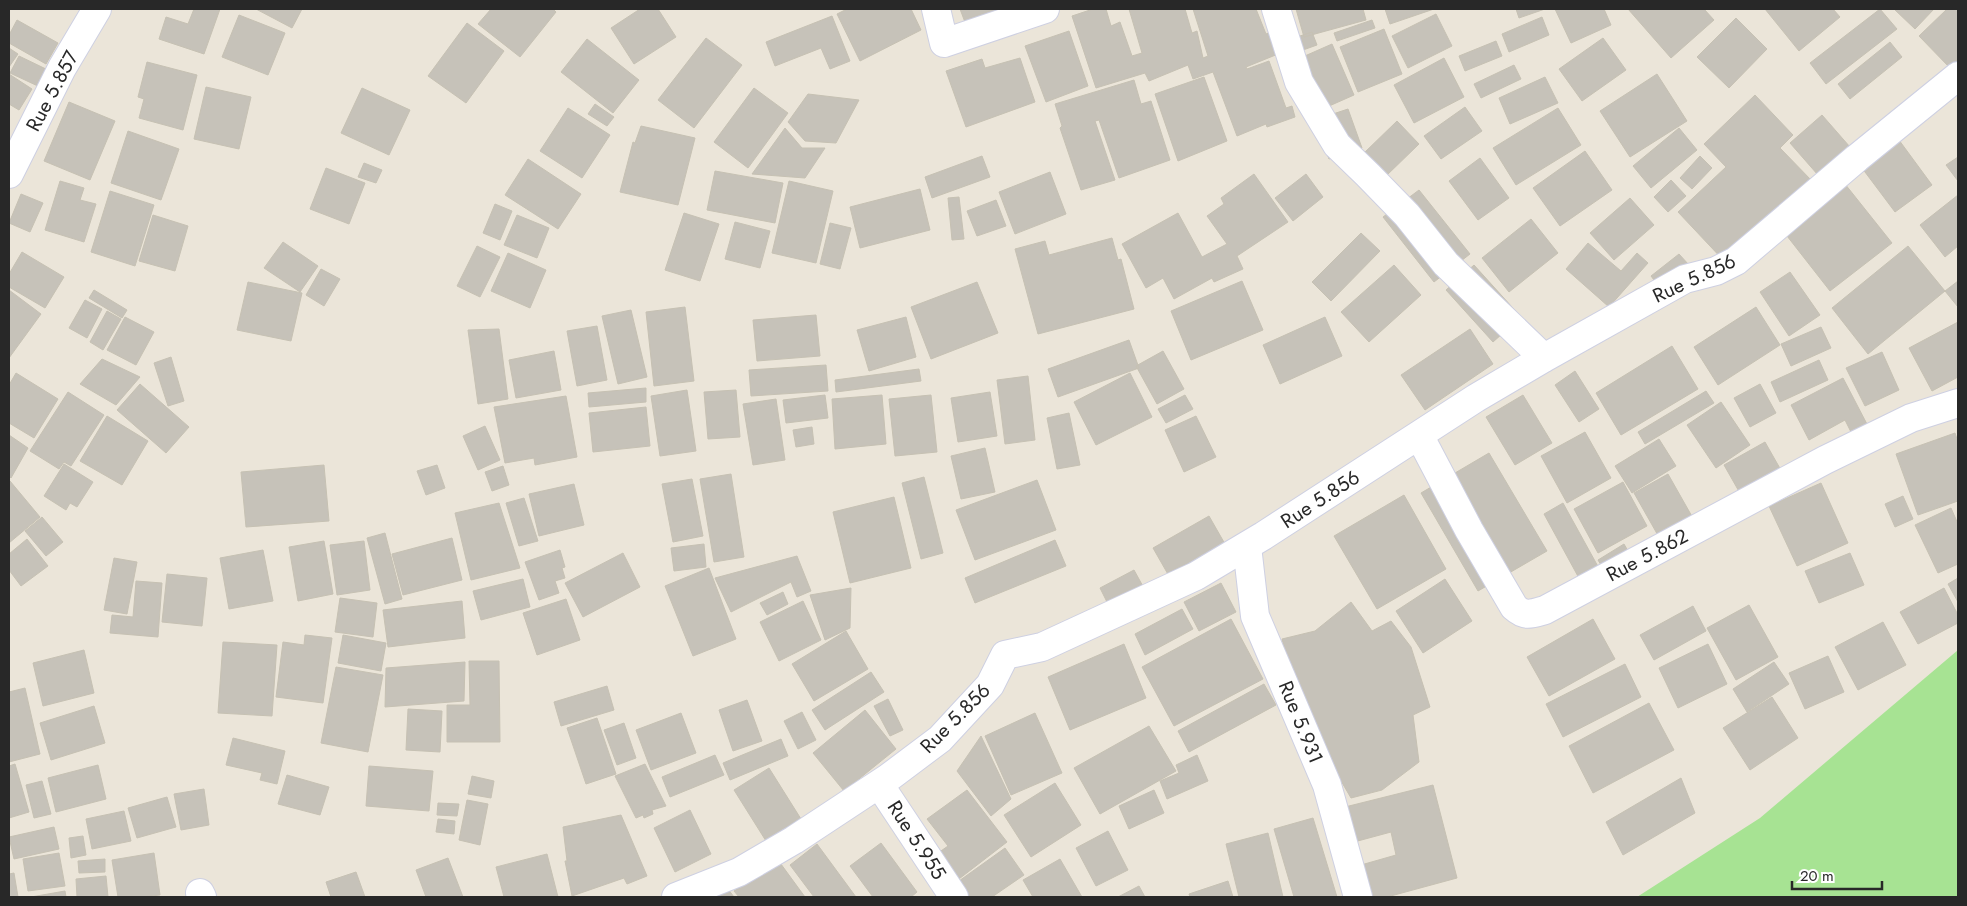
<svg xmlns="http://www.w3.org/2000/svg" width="1967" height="906" viewBox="0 0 1967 906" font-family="Jost,sans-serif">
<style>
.green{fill:#a7e393}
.building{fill:#c6c2b9;stroke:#c6c1b3}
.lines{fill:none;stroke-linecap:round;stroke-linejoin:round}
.minor-casing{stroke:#ced0e2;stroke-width:30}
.minor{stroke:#fff;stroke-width:28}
.labels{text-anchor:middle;stroke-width:4;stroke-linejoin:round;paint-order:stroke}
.street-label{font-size:20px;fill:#282828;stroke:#fff}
</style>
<rect width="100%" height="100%" fill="#ebe5d9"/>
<path class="green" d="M 1958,650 L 1958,897 L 1637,897 L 1760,818 Z"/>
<path class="building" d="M 194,9 L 220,9 L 204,54 L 159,39 L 166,17 L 188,24 Z
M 256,9 L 302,9 L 292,28 Z
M 491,9 L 553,9 L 556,12 L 520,57 L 478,24 Z
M 640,9 L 658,9 L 676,37 L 634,64 L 611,28 Z
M 847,9 L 911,9 L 921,30 L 860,61 L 837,14 Z
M 960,9 L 1023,9 L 971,38 Z
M 1093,9 L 1106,9 L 1111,26 L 1120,22 L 1132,56 L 1142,53 L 1129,9 L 1185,9 L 1192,33 L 1197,31 L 1203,58 L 1208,56 L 1193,9 L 1256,9 L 1266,34 L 1271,32 L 1278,54 L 1246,67 L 1247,69 L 1269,61 L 1286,108 L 1292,106 L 1295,117 L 1267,127 L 1266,124 L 1237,136 L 1213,72 L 1193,79 L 1188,65 L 1149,81 L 1145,73 L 1096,88 L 1072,16 Z
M 1296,9 L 1363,9 L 1366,20 L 1304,37 Z
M 1385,9 L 1434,9 L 1390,24 Z
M 1516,9 L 1545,9 L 1519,18 Z
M 1555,9 L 1604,9 L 1611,25 L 1571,43 Z
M 1628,9 L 1704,9 L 1714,20 L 1671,58 Z
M 1765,9 L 1833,9 L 1840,17 L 1799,51 Z
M 1880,9 L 1897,29 L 1826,84 L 1810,63 Z
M 1894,9 L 1934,9 L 1915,29 Z
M 1947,9 L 1958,9 L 1958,62 L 1951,69 L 1919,36 Z
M 1436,14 L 1452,46 L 1408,68 L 1392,36 Z
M 239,15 L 285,33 L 268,75 L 222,57 Z
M 832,16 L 850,61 L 830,69 L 821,48 L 775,66 L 766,42 Z
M 1542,17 L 1549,35 L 1509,52 L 1502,34 Z
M 1736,18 L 1767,49 L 1729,88 L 1697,57 Z
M 17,20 L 58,43 L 46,64 L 9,43 L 9,35 Z
M 1372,20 L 1375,28 L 1337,41 L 1334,33 Z
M 467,23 L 504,51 L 466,103 L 428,76 Z
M 1384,29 L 1402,74 L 1358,92 L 1340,47 Z
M 1069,31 L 1088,86 L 1046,102 L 1025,46 Z
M 1312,32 L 1317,45 L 1286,56 L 1282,42 Z
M 706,38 L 742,65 L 694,128 L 658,100 Z
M 1603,38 L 1626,70 L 1582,101 L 1559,69 Z
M 587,39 L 639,80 L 613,113 L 561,72 Z
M 1496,41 L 1502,56 L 1465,71 L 1459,56 Z
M 1890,42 L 1902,57 L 1850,99 L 1838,84 Z
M 1332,44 L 1354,95 L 1311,114 L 1289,63 Z
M 9,48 L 18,54 L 9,67 Z
M 19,56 L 48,70 L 40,87 L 10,73 Z
M 1020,58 L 1035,102 L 966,127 L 946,71 L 982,59 L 985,68 Z
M 1444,58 L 1464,97 L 1414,123 L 1394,85 Z
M 147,62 L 197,75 L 183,130 L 139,118 L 144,99 L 138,97 Z
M 1514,65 L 1521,79 L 1481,98 L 1474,84 Z
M 9,74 L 32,89 L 19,110 L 9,104 Z
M 1657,74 L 1687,121 L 1630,157 L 1600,111 Z
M 1204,77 L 1227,141 L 1178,161 L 1155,94 Z
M 1545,77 L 1558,103 L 1510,124 L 1499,98 Z
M 1134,80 L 1141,104 L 1151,101 L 1170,160 L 1119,178 L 1099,120 L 1095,121 L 1115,180 L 1081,190 L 1060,128 L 1062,126 L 1055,104 Z
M 206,87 L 251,97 L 239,149 L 194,139 Z
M 362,88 L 410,110 L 389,155 L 341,133 Z
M 754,88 L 788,113 L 748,168 L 714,142 Z
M 808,94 L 859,100 L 836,143 L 805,141 L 788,122 Z
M 1755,95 L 1793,135 L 1780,148 L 1812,181 L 1726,263 L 1678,212 L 1726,167 L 1704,144 Z
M 69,102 L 115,121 L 90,180 L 44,161 Z
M 595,104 L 614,117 L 607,126 L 588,114 Z
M 1465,107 L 1482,131 L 1441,159 L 1424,136 Z
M 568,108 L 610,135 L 582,178 L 540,151 Z
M 1558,108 L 1581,145 L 1516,185 L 1493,148 Z
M 1348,109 L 1362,148 L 1329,159 L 1315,120 Z
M 1822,115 L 1850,147 L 1818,175 L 1790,143 Z
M 1397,121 L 1419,144 L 1385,177 L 1363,154 Z
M 641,126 L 695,138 L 678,205 L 620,192 L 633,142 L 635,143 Z
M 785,128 L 802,148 L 825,148 L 805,178 L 752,174 Z
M 1679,128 L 1697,150 L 1651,188 L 1633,166 Z
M 128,131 L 179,149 L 161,200 L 111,183 Z
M 1896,136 L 1932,185 L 1895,212 L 1859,164 Z
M 1585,151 L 1612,190 L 1560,226 L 1533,188 Z
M 982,156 L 990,177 L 932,198 L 925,177 Z
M 1700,156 L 1712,168 L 1692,189 L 1680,178 Z
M 1958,157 L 1958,181 L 1946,165 Z
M 1480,158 L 1509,198 L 1478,220 L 1449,181 Z
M 528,159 L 581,194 L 558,229 L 505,195 Z
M 364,163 L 382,170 L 376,183 L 358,177 Z
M 326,168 L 365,183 L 349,224 L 310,209 Z
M 715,171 L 783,183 L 775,223 L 707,210 Z
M 1050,172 L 1066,214 L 1015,234 L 999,192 Z
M 1254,174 L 1288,222 L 1237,256 L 1243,269 L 1214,282 L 1212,278 L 1174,299 L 1163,278 L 1146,288 L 1122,244 L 1178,213 L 1202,257 L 1227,244 L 1207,216 L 1224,204 L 1221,198 Z
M 1306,174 L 1323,197 L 1293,221 L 1275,198 Z
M 1841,179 L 1892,243 L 1830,291 L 1780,227 Z
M 1671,180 L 1686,196 L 1668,212 L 1654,197 Z
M 60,181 L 84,188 L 80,200 L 96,204 L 84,242 L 45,230 Z
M 789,181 L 833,191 L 816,263 L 772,253 Z
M 920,189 L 930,230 L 860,248 L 850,207 Z
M 1419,190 L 1470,254 L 1434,282 L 1383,217 Z
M 110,191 L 154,205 L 135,266 L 91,252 Z
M 21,194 L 43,203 L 30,232 L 9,223 Z
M 1958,195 L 1958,246 L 1945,257 L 1920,225 Z
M 959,197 L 964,239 L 952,240 L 948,198 Z
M 1630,198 L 1654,225 L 1614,260 L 1590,233 Z
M 996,200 L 1006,226 L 977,236 L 967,211 Z
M 495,204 L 512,211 L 500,240 L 483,233 Z
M 684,213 L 719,224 L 700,281 L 665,270 Z
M 153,215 L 188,226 L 175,271 L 139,261 Z
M 517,215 L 549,228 L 537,258 L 504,245 Z
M 1531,219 L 1558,253 L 1509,292 L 1482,258 Z
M 735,222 L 770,231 L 760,268 L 725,259 Z
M 830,223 L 851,228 L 840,269 L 820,264 Z
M 1361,233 L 1380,251 L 1331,301 L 1312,282 Z
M 1112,238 L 1118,260 L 1121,259 L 1134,309 L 1038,334 L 1015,249 L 1045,241 L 1049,255 Z
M 283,242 L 318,266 L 300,292 L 264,268 Z
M 1588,243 L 1621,271 L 1637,253 L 1648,263 L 1609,307 L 1566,269 Z
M 477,246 L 500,257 L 480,297 L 457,286 Z
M 1908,246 L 1945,291 L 1868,354 L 1832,308 Z
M 22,252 L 64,277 L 45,308 L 9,287 L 9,274 Z
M 508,253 L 546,270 L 530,308 L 491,291 Z
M 1679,254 L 1689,265 L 1660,288 L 1651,276 Z
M 1394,265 L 1421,295 L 1369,342 L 1341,312 Z
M 1474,265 L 1521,317 L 1493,342 L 1446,290 Z
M 321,269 L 340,279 L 324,306 L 306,295 Z
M 1790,272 L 1820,315 L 1789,336 L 1760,292 Z
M 1242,281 L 1263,330 L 1191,360 L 1171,311 Z
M 1958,281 L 1958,307 L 1945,291 Z
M 248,282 L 302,293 L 291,341 L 237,330 Z
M 977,282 L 998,333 L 931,359 L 911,307 Z
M 9,290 L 41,314 L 9,358 Z
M 94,290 L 127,310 L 122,318 L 89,298 Z
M 85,300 L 102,309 L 87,338 L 69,328 Z
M 685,307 L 694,381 L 654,386 L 646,312 Z
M 1756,307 L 1780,345 L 1718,385 L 1694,347 Z
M 631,310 L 647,377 L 618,384 L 602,316 Z
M 107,311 L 121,319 L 103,350 L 90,342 Z
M 816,315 L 820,356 L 757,361 L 753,320 Z
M 125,317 L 154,332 L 136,365 L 107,350 Z
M 906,317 L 916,357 L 869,371 L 857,330 Z
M 1325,317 L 1342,356 L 1280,384 L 1263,345 Z
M 1958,322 L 1958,377 L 1932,391 L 1909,348 Z
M 597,326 L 607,380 L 577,386 L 567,331 Z
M 1821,327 L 1831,348 L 1791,366 L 1781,344 Z
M 499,329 L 508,399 L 478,404 L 468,330 Z
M 1470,329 L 1493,364 L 1425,410 L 1401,375 Z
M 1129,340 L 1139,368 L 1058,397 L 1048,369 Z
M 1672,346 L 1698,389 L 1621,435 L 1596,393 Z
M 554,351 L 561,390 L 516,398 L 509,360 Z
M 1163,351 L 1184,389 L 1157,404 L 1136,366 Z
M 1882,352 L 1899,390 L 1865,406 L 1846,368 Z
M 171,357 L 184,401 L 168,406 L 154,363 Z
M 102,359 L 140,377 L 116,405 L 80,384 Z
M 1819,360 L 1828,380 L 1780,402 L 1771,382 Z
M 826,365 L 828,391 L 751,396 L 749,370 Z
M 919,369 L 921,381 L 836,392 L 835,380 Z
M 1575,371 L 1599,409 L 1579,422 L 1555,385 Z
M 16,373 L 58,399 L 34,438 L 9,423 L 9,385 Z
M 1130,373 L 1152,417 L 1096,445 L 1074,402 Z
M 1028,376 L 1035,440 L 1005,444 L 997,380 Z
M 1843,378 L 1869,428 L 1853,436 L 1845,420 L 1809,440 L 1791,405 Z
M 140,384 L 189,427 L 166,453 L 117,410 Z
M 1760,384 L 1776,413 L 1750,427 L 1734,398 Z
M 646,388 L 646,402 L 589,407 L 588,393 Z
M 687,390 L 696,451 L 660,456 L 651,396 Z
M 736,390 L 740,437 L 708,439 L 704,392 Z
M 1706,391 L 1714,403 L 1645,444 L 1638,432 Z
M 68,392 L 104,415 L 71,466 L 64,462 L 59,469 L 30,451 Z
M 990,392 L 997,436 L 958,442 L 951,398 Z
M 825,395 L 828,418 L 786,423 L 783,400 Z
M 882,395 L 886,444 L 835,449 L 832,399 Z
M 931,395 L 937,452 L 895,456 L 889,399 Z
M 1185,395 L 1193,409 L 1166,423 L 1158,409 Z
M 1523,395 L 1552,443 L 1515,465 L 1486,417 Z
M 566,396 L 577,457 L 535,465 L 534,458 L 505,463 L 494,407 Z
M 776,399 L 785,460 L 753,465 L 743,404 Z
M 1721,402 L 1750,445 L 1716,468 L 1687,425 Z
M 646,407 L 650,446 L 593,452 L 589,413 Z
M 1069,413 L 1080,465 L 1057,469 L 1047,418 Z
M 107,416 L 148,441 L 122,485 L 80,461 Z
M 1196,416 L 1216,457 L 1184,472 L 1165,430 Z
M 485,426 L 500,460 L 478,470 L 463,436 Z
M 812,427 L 814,444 L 796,447 L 793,430 Z
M 1585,432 L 1611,478 L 1567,503 L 1541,456 Z
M 1955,433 L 1958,442 L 1958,501 L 1918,515 L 1896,454 Z
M 9,435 L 28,448 L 11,478 L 9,476 Z
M 1659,439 L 1676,466 L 1632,493 L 1615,466 Z
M 1765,442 L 1786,479 L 1745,502 L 1724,465 Z
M 985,448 L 995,492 L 961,499 L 951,456 Z
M 1489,453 L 1547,551 L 1478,591 L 1421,493 Z
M 64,464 L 93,482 L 77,507 L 70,503 L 66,510 L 44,496 Z
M 324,465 L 329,521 L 246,527 L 241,472 Z
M 437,465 L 445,488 L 426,495 L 417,471 Z
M 503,466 L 509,485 L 492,491 L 485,472 Z
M 731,474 L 744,557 L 714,562 L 700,479 Z
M 1668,474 L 1698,527 L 1664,546 L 1634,493 Z
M 924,477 L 943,553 L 921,559 L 902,483 Z
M 692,479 L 703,536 L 673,542 L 662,484 Z
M 1037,480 L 1056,530 L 975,560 L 956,510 Z
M 10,481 L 40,517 L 9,543 L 9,482 Z
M 1623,482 L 1647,526 L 1598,553 L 1574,509 Z
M 1821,483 L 1848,543 L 1797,566 L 1769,506 Z
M 574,484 L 584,525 L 539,536 L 529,494 Z
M 1404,495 L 1446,569 L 1377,609 L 1334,536 Z
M 1903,496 L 1913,519 L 1895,527 L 1885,504 Z
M 894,497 L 911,568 L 850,583 L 833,512 Z
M 524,498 L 538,541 L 519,546 L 506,503 Z
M 499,503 L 520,568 L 471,580 L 455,513 Z
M 1563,503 L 1606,581 L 1586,591 L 1544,514 Z
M 1951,508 L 1958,524 L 1958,564 L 1938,573 L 1915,525 Z
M 1209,516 L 1225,544 L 1169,576 L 1153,548 Z
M 42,517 L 63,542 L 46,556 L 25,531 Z
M 385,533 L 402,599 L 385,604 L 367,538 Z
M 452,538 L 462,580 L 403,595 L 392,554 Z
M 27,539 L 48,566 L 21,586 L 9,570 L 9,554 Z
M 1055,540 L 1066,566 L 975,603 L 965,578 Z
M 324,541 L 333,594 L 298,601 L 289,547 Z
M 364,541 L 370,590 L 337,595 L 330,545 Z
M 704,544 L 706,567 L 674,571 L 671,548 Z
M 1624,544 L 1636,565 L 1610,580 L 1598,560 Z
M 263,550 L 273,601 L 229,609 L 220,558 Z
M 560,550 L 565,567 L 562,568 L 565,578 L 555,581 L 559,593 L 539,600 L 525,562 Z
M 623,553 L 640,587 L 583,617 L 565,583 Z
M 1850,553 L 1864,585 L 1819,603 L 1805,571 Z
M 797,556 L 811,591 L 797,597 L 791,582 L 731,612 L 715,578 Z
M 114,558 L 137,562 L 127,614 L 104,610 Z
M 709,568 L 736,639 L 693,656 L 665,586 Z
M 1134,570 L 1145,590 L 1110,608 L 1100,588 Z
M 167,574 L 207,578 L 202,626 L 162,622 Z
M 1958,578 L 1958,602 L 1948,584 Z
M 523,579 L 530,607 L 481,620 L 473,591 Z
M 1445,579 L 1472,621 L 1423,653 L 1396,611 Z
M 136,581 L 162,583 L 158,637 L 110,633 L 112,615 L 133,617 Z
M 1221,583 L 1236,612 L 1199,631 L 1184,602 Z
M 851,588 L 850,628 L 825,640 L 810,595 Z
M 1944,588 L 1958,615 L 1958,623 L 1918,644 L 1900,612 Z
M 783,592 L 788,604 L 767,615 L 760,603 Z
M 340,598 L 377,603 L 373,637 L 335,632 Z
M 566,599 L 580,640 L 537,655 L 523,613 Z
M 462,601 L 465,638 L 388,647 L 383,610 Z
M 803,601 L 821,640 L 779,661 L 760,622 Z
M 1351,602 L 1372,631 L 1391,621 L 1411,647 L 1430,707 L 1413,715 L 1419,762 L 1382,790 L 1351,798 L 1301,712 L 1282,639 L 1315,631 Z
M 1749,605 L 1778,657 L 1736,680 L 1707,628 Z
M 1693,606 L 1706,631 L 1654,660 L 1640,635 Z
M 1182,609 L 1193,629 L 1145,655 L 1135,634 Z
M 1231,619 L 1263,679 L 1174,726 L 1142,667 Z
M 1593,619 L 1615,659 L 1549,696 L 1527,657 Z
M 1883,622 L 1906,665 L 1858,690 L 1835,647 Z
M 846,631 L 868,669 L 814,701 L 792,664 Z
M 305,635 L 332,638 L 323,703 L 276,697 L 283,642 L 304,645 Z
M 343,635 L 386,643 L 381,671 L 338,663 Z
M 223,642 L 277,645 L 272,716 L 218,713 Z
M 1124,644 L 1146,698 L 1070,730 L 1048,677 Z
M 1708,644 L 1727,684 L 1678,708 L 1659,668 Z
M 84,650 L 94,693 L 43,706 L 33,663 Z
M 1828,656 L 1844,692 L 1805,709 L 1789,673 Z
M 469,661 L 499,661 L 500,742 L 447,742 L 447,705 L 470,705 Z
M 465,662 L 464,701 L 385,707 L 386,668 Z
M 1774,662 L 1789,684 L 1747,712 L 1733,689 Z
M 1625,664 L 1641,697 L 1563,737 L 1546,704 Z
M 336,667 L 383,675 L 368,752 L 321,743 Z
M 871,672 L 884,692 L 825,730 L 812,710 Z
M 1264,684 L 1276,705 L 1189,752 L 1178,731 Z
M 607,686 L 614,710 L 561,726 L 554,702 Z
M 25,688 L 40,754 L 9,762 L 9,692 Z
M 1772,697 L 1798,738 L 1750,770 L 1723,728 Z
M 888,699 L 903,730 L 890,736 L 874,706 Z
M 747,700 L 762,741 L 733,751 L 719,710 Z
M 1649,703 L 1674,750 L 1593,793 L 1569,746 Z
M 94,706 L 105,743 L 51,760 L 40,723 Z
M 408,709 L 442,711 L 440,752 L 406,750 Z
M 865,710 L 896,749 L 844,791 L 813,753 Z
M 802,712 L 816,740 L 798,749 L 784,721 Z
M 681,713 L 696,753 L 651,770 L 636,730 Z
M 1035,713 L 1062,773 L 1011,795 L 985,736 Z
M 597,718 L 616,774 L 586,784 L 567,728 Z
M 624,723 L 636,758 L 617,765 L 604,730 Z
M 1149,726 L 1176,771 L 1100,814 L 1074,768 Z
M 981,736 L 1011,799 L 991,816 L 957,771 Z
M 233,738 L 285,751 L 277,784 L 260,780 L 262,773 L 226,765 Z
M 781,739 L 788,756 L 730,780 L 723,763 Z
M 715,755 L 724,775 L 670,797 L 662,777 Z
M 1197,755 L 1208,781 L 1167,799 L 1160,781 L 1179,773 L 1176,765 Z
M 15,764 L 29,812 L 9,818 L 9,766 Z
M 645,764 L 666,806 L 652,810 L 653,814 L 644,818 L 643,815 L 636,818 L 615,776 Z
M 98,765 L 106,799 L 56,812 L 48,778 Z
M 369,766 L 433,771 L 429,811 L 366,806 Z
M 769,768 L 801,819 L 766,841 L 734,790 Z
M 287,775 L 329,787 L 320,815 L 278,804 Z
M 472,776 L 494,781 L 491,798 L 468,794 Z
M 1681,778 L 1695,813 L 1623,855 L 1606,822 Z
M 42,781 L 51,814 L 34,818 L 26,785 Z
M 1055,783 L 1081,825 L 1031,857 L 1004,815 Z
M 1433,785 L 1457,878 L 1387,897 L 1370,897 L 1361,865 L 1396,855 L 1391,832 L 1354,842 L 1345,807 Z
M 204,789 L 209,825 L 181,830 L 174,794 Z
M 967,790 L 1007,842 L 942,892 L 921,865 L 948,846 L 927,819 Z
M 1154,790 L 1164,813 L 1129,829 L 1119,806 Z
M 167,797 L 176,827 L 137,838 L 128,808 Z
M 467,800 L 488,804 L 480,845 L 459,840 Z
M 438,803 L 459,804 L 457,816 L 437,815 Z
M 690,810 L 711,854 L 675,872 L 654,828 Z
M 124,811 L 131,841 L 92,849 L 86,819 Z
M 621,815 L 647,876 L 627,884 L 624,878 L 572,896 L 565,861 L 567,861 L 563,827 Z
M 1313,818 L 1337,897 L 1294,897 L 1274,829 Z
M 438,819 L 455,821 L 454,834 L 436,832 Z
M 54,827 L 59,849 L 14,859 L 9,837 Z
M 1108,831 L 1128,870 L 1096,886 L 1076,848 Z
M 1268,833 L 1283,897 L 1239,897 L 1226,844 Z
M 83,836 L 86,855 L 71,858 L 69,838 Z
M 881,843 L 917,892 L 911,897 L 873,897 L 850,866 Z
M 817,844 L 856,897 L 814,897 L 790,865 Z
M 1005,848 L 1024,875 L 992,897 L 960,897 L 952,886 Z
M 59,853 L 65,886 L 28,891 L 23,859 Z
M 154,853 L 160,895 L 143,897 L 118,897 L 112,860 Z
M 547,854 L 558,897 L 504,897 L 496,867 Z
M 448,858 L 463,897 L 426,897 L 416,870 Z
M 105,859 L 105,872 L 79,873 L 78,861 Z
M 1060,859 L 1082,897 L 1033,897 L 1023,880 Z
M 778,860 L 805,897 L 739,897 L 734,891 Z
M 356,872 L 365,897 L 331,897 L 326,882 Z
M 14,873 L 18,897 L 9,897 L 9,874 Z
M 106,876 L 108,897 L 77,897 L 76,879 Z
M 718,876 L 734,897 L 711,897 Z
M 1228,881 L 1233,897 L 1190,897 L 1189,894 Z
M 1139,886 L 1145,897 L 1118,897 Z
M 65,891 L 66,897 L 31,897 Z"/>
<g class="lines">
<g class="minor-casing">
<path id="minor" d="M 936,9 L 944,43 L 1045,9
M 1276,9 L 1299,82 L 1337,145 L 1368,175 L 1407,215 L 1446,264 L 1544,358
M 9,174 L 62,68 L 97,9
M 1419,435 L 1469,530 L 1514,607 C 1525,617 1531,614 1545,610 L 1825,460 L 1911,418 L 1958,403
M 1247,546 L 1255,616 L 1327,785 L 1358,897
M 879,784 L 954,897
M 200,893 L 202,897
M 676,897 L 739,872 L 794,840 L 888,778 L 940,739 L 990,685 L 1005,655 L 1042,647 L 1196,576 L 1263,536 L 1476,398 L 1544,358 L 1685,279 L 1716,271 L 1736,261 L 1857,158 L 1958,76"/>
</g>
<use href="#minor" class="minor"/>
</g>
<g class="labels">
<g class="street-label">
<text transform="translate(52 91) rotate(-62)" y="7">Rue 5.857</text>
<text transform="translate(1694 278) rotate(-25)" y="7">Rue 5.856</text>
<text transform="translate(1320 499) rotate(-33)" y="7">Rue 5.856</text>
<text transform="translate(1647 555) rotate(-28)" y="7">Rue 5.862</text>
<text transform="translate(955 718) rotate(-45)" y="7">Rue 5.856</text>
<text transform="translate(1301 722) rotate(68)" y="7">Rue 5.931</text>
<text transform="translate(917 840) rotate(57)" y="7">Rue 5.955</text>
</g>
</g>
<rect width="1967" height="906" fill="none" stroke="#282828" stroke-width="20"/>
<path d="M1792 881v8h90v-8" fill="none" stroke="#282828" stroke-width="2.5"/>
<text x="1800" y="881" font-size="15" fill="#282828" stroke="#ffffff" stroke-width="4" paint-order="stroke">20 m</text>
</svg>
